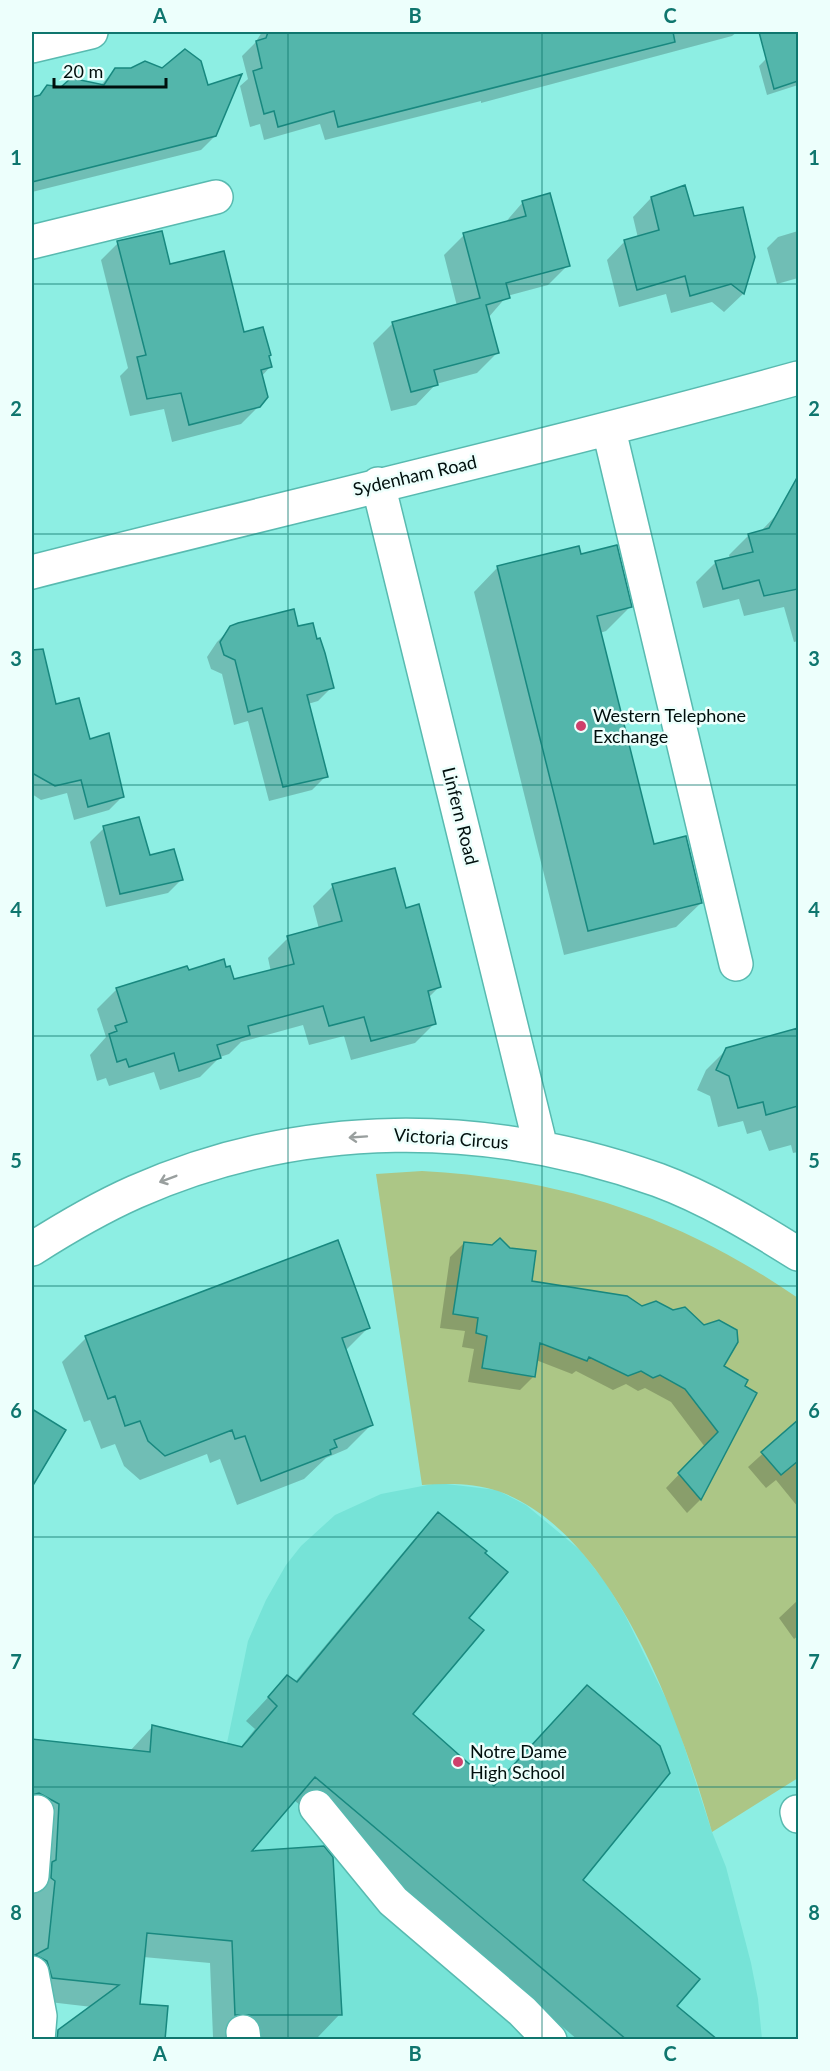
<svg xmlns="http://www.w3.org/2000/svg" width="830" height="2071" viewBox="0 0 830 2071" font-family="Lato,sans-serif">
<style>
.built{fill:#76e3d7}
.green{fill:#acc686}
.shadow{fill:#0003}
.building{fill:#53b6ab;stroke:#18887f;stroke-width:1.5}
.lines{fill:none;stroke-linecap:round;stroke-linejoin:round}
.minor-casing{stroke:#58bab0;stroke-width:36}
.minor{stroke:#fff;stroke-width:33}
.oneway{stroke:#999f9e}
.grid{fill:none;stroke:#0f766e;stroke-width:1.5;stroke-opacity:0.55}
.poi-dot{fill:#ce406c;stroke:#edfffc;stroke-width:2}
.labels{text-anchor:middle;stroke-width:5;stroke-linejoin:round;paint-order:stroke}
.street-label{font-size:18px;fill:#000f0d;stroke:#edfffc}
.poi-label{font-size:18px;fill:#000f0d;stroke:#edfffc;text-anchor:start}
.neatline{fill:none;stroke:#0f766e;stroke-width:2}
.grid-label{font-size:20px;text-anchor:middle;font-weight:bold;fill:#0f766e}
</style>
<rect width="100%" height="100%" fill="#8deee3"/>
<path class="built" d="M 438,1483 L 497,1490 L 526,1505 L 580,1550 L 606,1583 L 625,1615 L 674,1715 L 712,1832 L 726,1867 L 751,1963 L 758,1999 L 762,2039 L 258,2039 L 245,2017 L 236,2018 L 229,1878 L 215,1876 L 227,1743 L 248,1641 L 266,1600 L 286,1565 L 301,1546 L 335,1515 L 381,1494 Z"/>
<path class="green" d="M 422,1171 C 565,1179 680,1217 798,1298 L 798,1778 L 712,1832 C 680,1723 616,1533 498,1491 C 474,1483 447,1483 422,1485 L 376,1174 Z"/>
<path class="shadow" d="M 262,32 L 280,32 L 284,36 L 301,32 L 737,32 L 732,36 L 481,103 L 481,101 L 325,140 L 320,124 L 264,140 L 260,124 L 250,127 L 240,86 L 248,79 L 242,56 L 255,43 Z
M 798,51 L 798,85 L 767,95 L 759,66 L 766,59 Z
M 115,70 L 215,136 L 201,150 L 32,192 L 32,99 L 37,97 L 48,87 L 62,89 L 100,86 Z
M 651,198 L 693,217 L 754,257 L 743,294 L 724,312 L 712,302 L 671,313 L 666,294 L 619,307 L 607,260 L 625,241 L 638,238 L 633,217 Z
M 523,202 L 568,265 L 548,285 L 507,296 L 488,318 L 497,353 L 477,373 L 436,384 L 416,405 L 391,411 L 373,343 L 393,323 L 457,306 L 444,255 L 464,235 L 504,224 Z
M 798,231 L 798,278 L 777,284 L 767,248 L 778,237 Z
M 118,243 L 169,266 L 267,356 L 270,367 L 261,377 L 259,406 L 241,424 L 172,442 L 164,409 L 130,416 L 120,376 L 128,368 L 101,260 Z
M 780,511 L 798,521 L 798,641 L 794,642 L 784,607 L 744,616 L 739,599 L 703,608 L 696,582 L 716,562 L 730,559 L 729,555 L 749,535 L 761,531 Z
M 580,556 L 630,607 L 606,631 L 600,633 L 653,846 L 701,903 L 676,927 L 564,955 L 474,592 L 498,567 Z
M 231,628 L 297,628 L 332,687 L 318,701 L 308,704 L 326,776 L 312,790 L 269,801 L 248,721 L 234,725 L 222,674 L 211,669 L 207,657 L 217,642 Z
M 47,674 L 55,705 L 89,740 L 123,796 L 109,810 L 74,820 L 67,793 L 41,800 L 32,794 L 32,677 Z
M 104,828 L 182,879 L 168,893 L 106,907 L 90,842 Z
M 333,886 L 405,910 L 439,987 L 428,998 L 435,1023 L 415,1043 L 351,1060 L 344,1036 L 309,1045 L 303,1025 L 241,1042 L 229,1054 L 220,1057 L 200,1077 L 160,1090 L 154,1072 L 109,1086 L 106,1078 L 97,1081 L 90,1055 L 106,1037 L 97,1009 L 117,989 L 188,972 L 233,981 L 271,972 L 268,958 L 288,938 L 319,929 L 313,906 Z
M 798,1030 L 798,1152 L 793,1153 L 791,1145 L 769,1151 L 761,1130 L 747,1134 L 743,1121 L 718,1127 L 710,1096 L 697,1090 L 706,1070 L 727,1049 Z
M 464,1243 L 530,1282 L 722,1367 L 743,1386 L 755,1394 L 700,1500 L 687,1513 L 666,1488 L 705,1447 L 671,1402 L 645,1388 L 638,1391 L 626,1384 L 613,1390 L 576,1371 L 572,1374 L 536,1360 L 534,1376 L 520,1390 L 468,1382 L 474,1349 L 462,1347 L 465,1331 L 440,1328 L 450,1257 Z
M 368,1328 L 345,1351 L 372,1424 L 347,1449 L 326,1458 L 304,1479 L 237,1505 L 220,1459 L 210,1463 L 207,1454 L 140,1480 L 124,1466 L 115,1444 L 101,1449 L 90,1420 L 84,1422 L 62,1362 L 86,1338 Z
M 32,1410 L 64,1430 L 32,1484 Z
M 798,1422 L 798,1507 L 776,1480 L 766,1488 L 748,1467 Z
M 438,1514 L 467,1618 L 411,1714 L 581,1880 L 674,2006 L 715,2040 L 578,2040 L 294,1800 L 248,1852 L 340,2014 L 318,2037 L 213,2037 L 210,1963 L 143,1957 L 138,2005 L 164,2040 L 53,2040 L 92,2007 L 32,2000 L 32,1885 L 35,1882 L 40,1766 L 130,1751 L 152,1727 L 240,1748 L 255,1729 L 246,1721 L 287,1677 L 295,1682 L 416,1537 Z
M 798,1600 L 798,1636 L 794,1639 L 779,1618 Z"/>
<path class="building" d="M 268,32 L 673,32 L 675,42 L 338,127 L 334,111 L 278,127 L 274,111 L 264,114 L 253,71 L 262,68 L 256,41 L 266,38 Z
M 759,32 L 798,32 L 798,81 L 774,89 Z
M 185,49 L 201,61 L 208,85 L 242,74 L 216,136 L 32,182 L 32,97 L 40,95 L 47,85 L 61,87 L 71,78 L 104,85 L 115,68 L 131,68 L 145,61 L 162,68 Z
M 685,185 L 694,216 L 743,207 L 755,257 L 744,294 L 731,284 L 690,296 L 685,276 L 637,290 L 624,240 L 659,230 L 651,197 Z
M 550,193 L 570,266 L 506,283 L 510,298 L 486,305 L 499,353 L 434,370 L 438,385 L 411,392 L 392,322 L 480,298 L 463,233 L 526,216 L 522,201 Z
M 162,231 L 170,264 L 224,251 L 244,332 L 263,327 L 271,355 L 269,356 L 272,367 L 261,370 L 268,397 L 260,407 L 189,425 L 181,393 L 147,399 L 137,357 L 146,355 L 117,241 Z
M 798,476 L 798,589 L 764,596 L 759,580 L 723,589 L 715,561 L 753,552 L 748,534 L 769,528 Z
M 617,545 L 632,607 L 597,616 L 654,844 L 686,836 L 702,903 L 588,931 L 497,566 L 579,546 L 581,554 Z
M 294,609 L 298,626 L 313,623 L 317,639 L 320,638 L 325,653 L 334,688 L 307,695 L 328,777 L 283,787 L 262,708 L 248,712 L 235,660 L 224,655 L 220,642 L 230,626 L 238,623 Z
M 43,649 L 56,704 L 79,698 L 90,739 L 109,733 L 124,797 L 88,807 L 81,780 L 55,786 L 32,773 L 32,650 Z
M 139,817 L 150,855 L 174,849 L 183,880 L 120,894 L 103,826 Z
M 395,868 L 406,908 L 419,904 L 441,987 L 428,991 L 436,1024 L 371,1041 L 364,1017 L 329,1026 L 323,1006 L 248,1026 L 250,1035 L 217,1045 L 221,1058 L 179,1071 L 174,1053 L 129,1067 L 126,1059 L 117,1062 L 109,1034 L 117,1031 L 115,1026 L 127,1022 L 116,988 L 187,966 L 189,970 L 224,959 L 226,967 L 230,966 L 234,979 L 294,964 L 287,936 L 342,921 L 332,884 Z
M 798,1028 L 798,1106 L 766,1115 L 763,1102 L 738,1108 L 729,1076 L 716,1070 L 726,1048 Z
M 500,1238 L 510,1248 L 536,1251 L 532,1281 L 627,1296 L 642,1306 L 656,1301 L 673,1310 L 685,1307 L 704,1325 L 719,1320 L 737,1330 L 738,1342 L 724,1366 L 748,1380 L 745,1386 L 757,1393 L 701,1500 L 678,1473 L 718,1432 L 685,1389 L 660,1375 L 653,1378 L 641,1371 L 628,1376 L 589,1357 L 587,1361 L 540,1343 L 535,1377 L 482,1368 L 487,1336 L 476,1333 L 478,1318 L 453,1314 L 464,1242 L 492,1245 Z
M 338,1240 L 370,1328 L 342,1338 L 373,1425 L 334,1440 L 337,1447 L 330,1450 L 331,1454 L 261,1481 L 245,1436 L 235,1439 L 232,1430 L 165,1456 L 148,1441 L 140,1421 L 125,1426 L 115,1396 L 108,1399 L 85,1336 Z
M 32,1409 L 66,1430 L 32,1487 Z
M 798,1420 L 798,1461 L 781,1475 L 761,1452 Z
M 438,1512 L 487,1551 L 485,1553 L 508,1572 L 469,1618 L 484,1630 L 413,1714 L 494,1786 L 587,1685 L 660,1746 L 670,1773 L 583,1880 L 700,1979 L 677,2006 L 718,2040 L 627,2040 L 315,1777 L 252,1851 L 324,1846 L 333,1857 L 342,2015 L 235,2015 L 232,1941 L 147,1933 L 140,2004 L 168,2006 L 165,2040 L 57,2040 L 58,2030 L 119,1985 L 52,1978 L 47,1961 L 35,1955 L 48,1948 L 55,1881 L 51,1878 L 52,1862 L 56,1860 L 59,1804 L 39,1793 L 32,1795 L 32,1739 L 150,1752 L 152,1725 L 242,1747 L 277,1706 L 268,1697 L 287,1675 L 297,1682 Z"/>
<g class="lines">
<g class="minor-casing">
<path id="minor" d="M 32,46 L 91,32
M 32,242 L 216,197
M 609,430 L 736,964
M 378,484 L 541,1148
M 32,572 C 287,507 544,448 798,378
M 32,1249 C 65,1228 99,1208 135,1192 C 303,1118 486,1119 658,1180 C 707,1198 755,1227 798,1254
M 316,1807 L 393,1901 L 522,2011 L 550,2040
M 797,1812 L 798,1816
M 32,1876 L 37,1812
M 32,1973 L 40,2016 L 38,2040
M 243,2032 L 244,2040"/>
</g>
<use href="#minor" class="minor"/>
</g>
<defs><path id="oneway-shaft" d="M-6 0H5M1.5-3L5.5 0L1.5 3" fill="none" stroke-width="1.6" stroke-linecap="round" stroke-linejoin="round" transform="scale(1.5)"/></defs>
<g class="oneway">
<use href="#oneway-shaft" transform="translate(358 1137) rotate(176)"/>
<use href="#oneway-shaft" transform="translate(168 1179) rotate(159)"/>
</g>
<path class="grid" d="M 288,32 L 288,2040M 542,32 L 542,2040M 32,284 L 798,284M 32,534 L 798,534M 32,785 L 798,785M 32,1036 L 798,1036M 32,1286 L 798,1286M 32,1537 L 798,1537M 32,1787 L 798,1787"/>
<g class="poi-dot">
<circle cx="581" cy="726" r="6"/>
<circle cx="458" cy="1762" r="6"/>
</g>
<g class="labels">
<g class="street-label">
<text transform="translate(415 476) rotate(-13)" y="6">Sydenham Road</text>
<text transform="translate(460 816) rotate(76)" y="6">Linfern Road</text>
<text transform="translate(451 1139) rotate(4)" y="6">Victoria Circus</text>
</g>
<g class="poi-label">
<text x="593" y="722">Western Telephone<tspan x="593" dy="21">Exchange</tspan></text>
<text x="470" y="1758">Notre Dame<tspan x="470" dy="21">High School</tspan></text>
</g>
</g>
<rect width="830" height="2071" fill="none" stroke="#edfffc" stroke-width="66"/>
<path d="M54 78v9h112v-9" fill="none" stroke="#000f0d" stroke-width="3"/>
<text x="63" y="78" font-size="18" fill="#000f0d" stroke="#edfffc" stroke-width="4.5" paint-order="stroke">20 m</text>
<rect x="33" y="33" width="764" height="2005" class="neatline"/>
<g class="grid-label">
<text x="160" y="23">A</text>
<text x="415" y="23">B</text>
<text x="670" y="23">C</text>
<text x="16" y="165">1</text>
<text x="814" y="165">1</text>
<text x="16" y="416">2</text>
<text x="814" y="416">2</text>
<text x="16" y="666">3</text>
<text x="814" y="666">3</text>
<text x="16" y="917">4</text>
<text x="814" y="917">4</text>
<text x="16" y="1168">5</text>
<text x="814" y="1168">5</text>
<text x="16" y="1418">6</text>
<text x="814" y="1418">6</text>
<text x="16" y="1669">7</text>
<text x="814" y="1669">7</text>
<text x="16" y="1920">8</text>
<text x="814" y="1920">8</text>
<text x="160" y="2061">A</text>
<text x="415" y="2061">B</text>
<text x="670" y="2061">C</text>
</g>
</svg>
